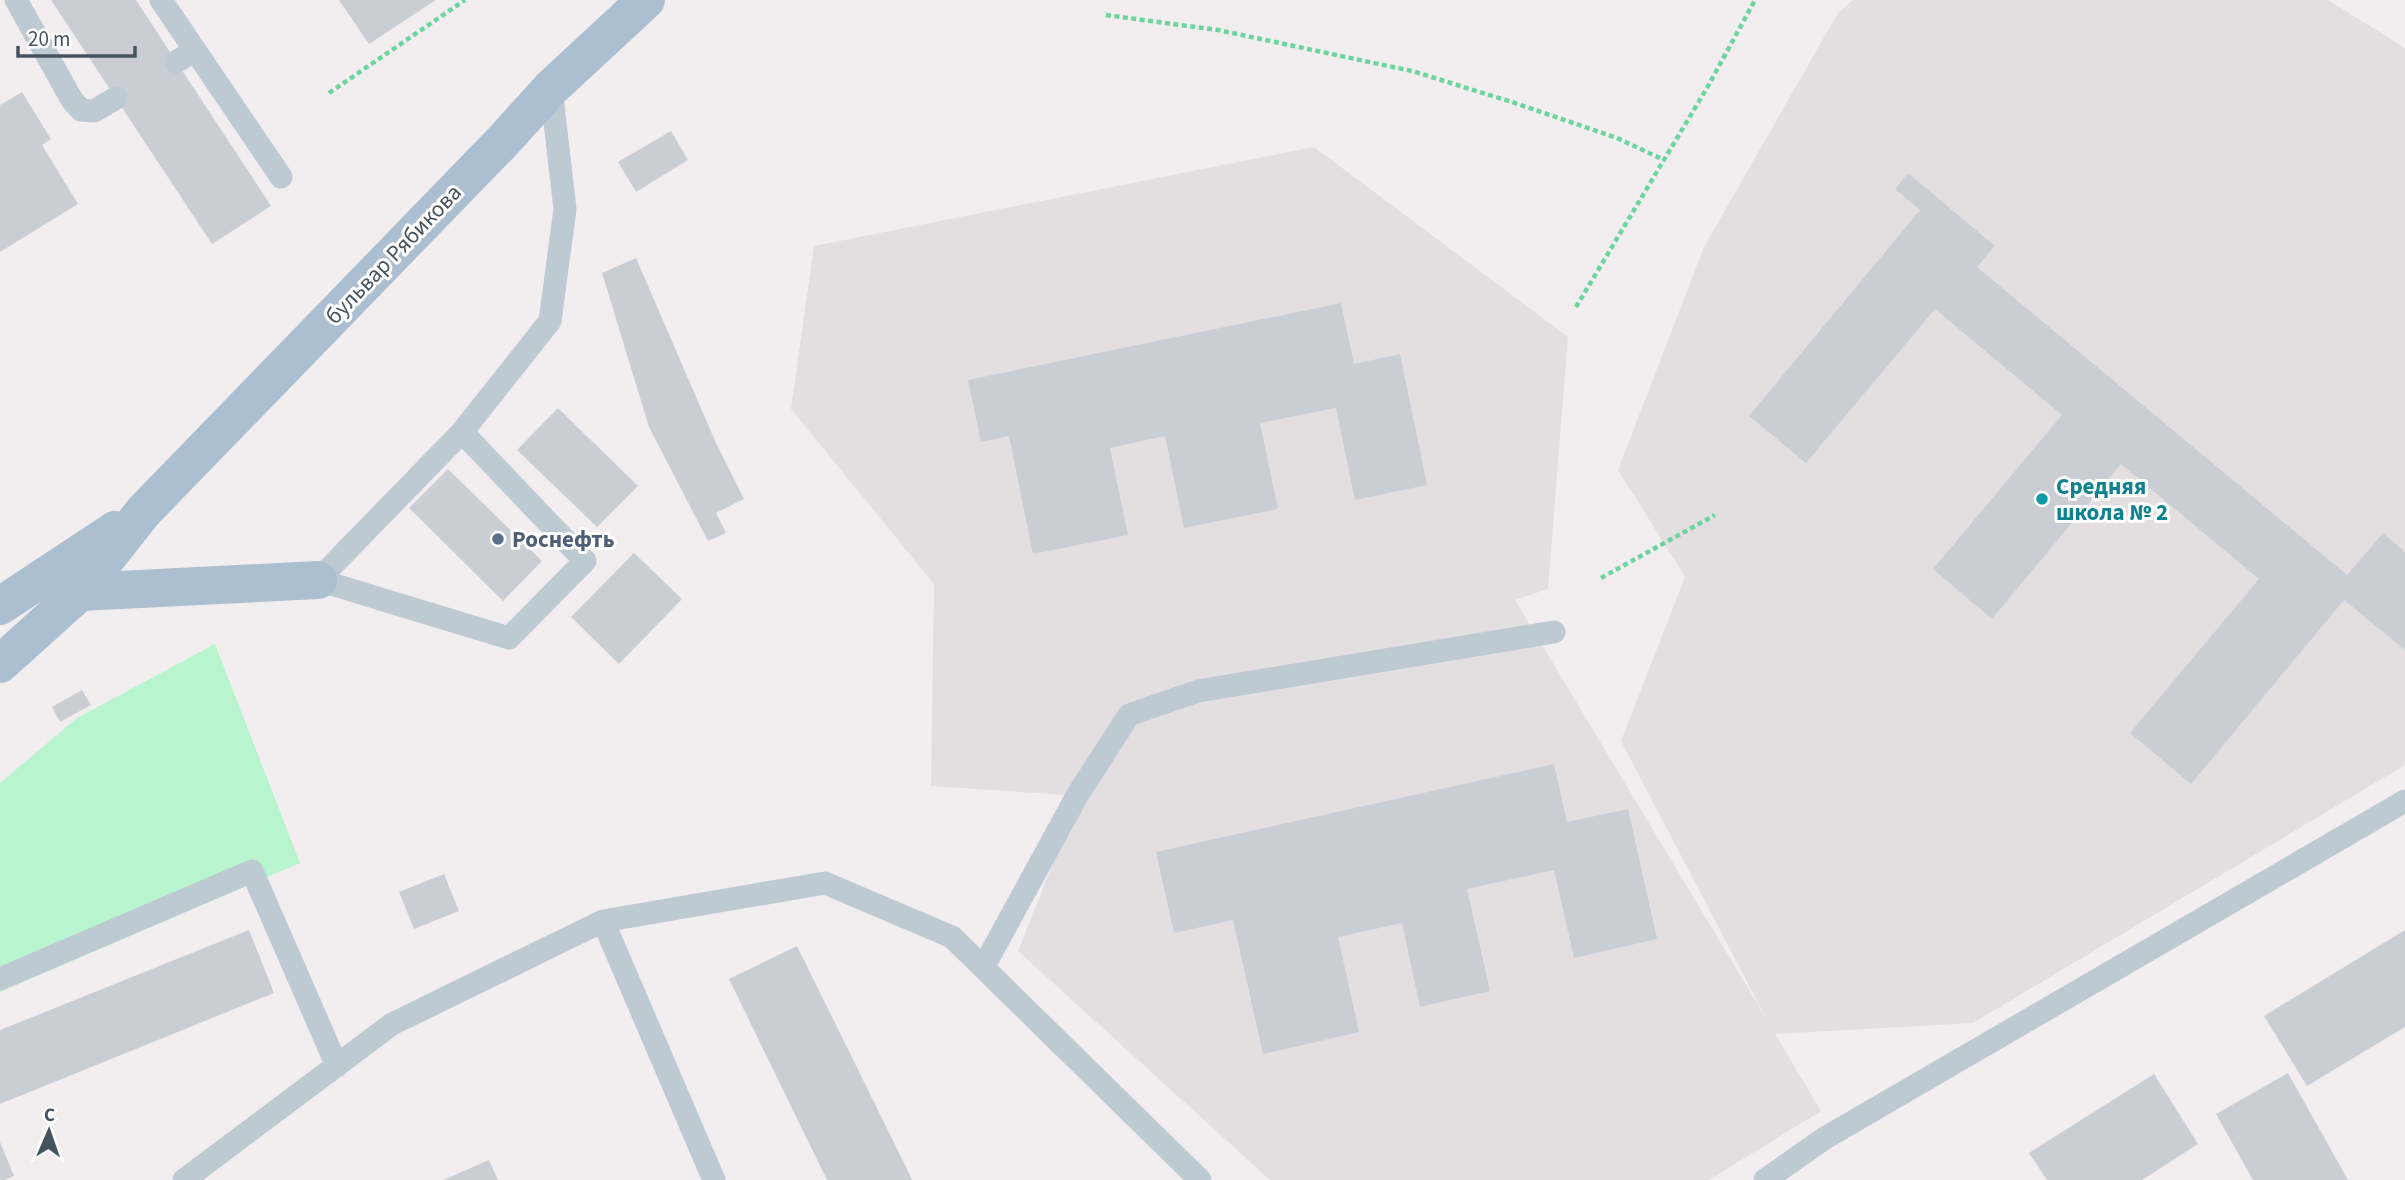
<svg xmlns="http://www.w3.org/2000/svg" width="2405" height="1180" viewBox="0 0 2405 1180" font-family="'Source Sans 3',sans-serif">
<style>
.education{fill:#e3dfe0}
.green{fill:#b8f4cd}
.building{fill:#caced4}
.lines{fill:none;stroke-linecap:round;stroke-linejoin:round}
.path{stroke:#6cd59e;stroke-width:4.5;stroke-dasharray:5 3.5;stroke-linecap:butt}
.lane{stroke:#becad2;stroke-width:23}
.primary{stroke:#abbfd1;stroke-width:38}
.culture-dot{fill:#0f9aa8;stroke:#fff;stroke-width:2.5}
.service-dot{fill:#5c6f8a;stroke:#fff;stroke-width:2.5}
.labels{text-anchor:middle;stroke-width:6;stroke-linejoin:round;paint-order:stroke}
.street-label{font-size:23px;fill:#45535e;stroke:#fff}
.culture-label{font-size:23px;font-weight:bold;fill:#0d838f;stroke:#fff;text-anchor:start}
.service-label{font-size:23px;font-weight:bold;fill:#4e5e75;stroke:#fff;text-anchor:start}
</style>
<rect width="100%" height="100%" fill="#f2eeef"/>
<path class="education" d="M 1853,0 L 2328,0 L 2405,48 L 2405,765 L 1973,1023 L 1775,1034 L 1821,1111 L 1709,1180 L 1270,1180 L 1018,951 L 1080,796 L 931,786 L 934,584 L 791,409 L 814,246 L 1314,147 L 1568,337 L 1548,589 L 1515,600 L 1766,1018 L 1621,741 L 1685,577 L 1618,470 L 1704,247 L 1838,13 Z"/>
<path class="green" d="M 215,644 L 300,863 L 0,992 L 0,783 L 77,718 Z"/>
<path class="building" d="M 51,0 L 136,0 L 271,206 L 212,244 Z
M 339,0 L 436,0 L 369,44 Z
M 22,92 L 51,139 L 42,145 L 78,204 L 0,252 L 0,105 Z
M 671,131 L 688,160 L 636,192 L 618,162 Z
M 1908,173 L 1995,246 L 1977,267 L 2347,575 L 2383,533 L 2405,552 L 2405,650 L 2344,600 L 2191,784 L 2130,733 L 2259,579 L 2121,464 L 1992,619 L 1933,569 L 2062,415 L 1935,309 L 1806,463 L 1749,416 L 1920,210 L 1895,189 Z
M 636,258 L 716,443 L 744,499 L 716,513 L 726,533 L 708,541 L 649,427 L 602,273 Z
M 1341,303 L 1354,364 L 1400,354 L 1427,485 L 1355,500 L 1336,408 L 1260,423 L 1278,509 L 1184,528 L 1165,436 L 1110,448 L 1128,535 L 1033,554 L 1009,436 L 981,442 L 968,380 Z
M 558,408 L 638,486 L 597,527 L 517,450 Z
M 448,469 L 542,561 L 503,601 L 409,508 Z
M 634,553 L 682,599 L 619,664 L 571,617 Z
M 82,690 L 91,705 L 60,722 L 52,707 Z
M 1554,764 L 1567,822 L 1628,809 L 1657,939 L 1574,958 L 1554,870 L 1467,889 L 1490,991 L 1420,1007 L 1402,923 L 1338,937 L 1359,1032 L 1263,1054 L 1233,920 L 1174,933 L 1156,852 Z
M 444,874 L 459,911 L 414,929 L 399,892 Z
M 249,930 L 274,993 L 0,1104 L 0,1030 Z
M 2405,930 L 2405,1027 L 2307,1086 L 2264,1016 Z
M 797,946 L 906,1167 L 912,1180 L 827,1180 L 729,979 Z
M 2288,1073 L 2348,1180 L 2253,1180 L 2216,1114 Z
M 2154,1074 L 2198,1144 L 2142,1180 L 2047,1180 L 2029,1153 Z
M 0,1142 L 14,1176 L 5,1180 L 0,1180 Z
M 489,1160 L 498,1180 L 443,1180 Z"/>
<g class="lines">
<path class="path" d="M 1106,15 L 1218,30 L 1412,71 L 1512,102 L 1617,138 L 1664,160
M 329,93 L 465,0
M 1576,307 L 1707,88 L 1755,0
M 1601,578 L 1715,515"/>
<path class="lane" d="M 16,0 L 72,100 L 81,110 L 94,111 L 116,98
M 161,0 L 281,177
M 176,62 L 195,50
M 462,432 L 318,580 L 509,638 L 585,561 L 462,432 L 550,321 L 565,209 L 551,88
M 603,921 L 714,1180
M 984,966 L 1078,794 L 1129,715 L 1198,691 L 1554,632
M 0,979 L 252,871 L 337,1066
M 184,1180 L 392,1024 L 603,921 L 825,883 L 952,937 L 1200,1180
M 1765,1180 L 1825,1138 L 2405,801"/>
<path class="primary" d="M 80,592 L 318,580
M 0,606 L 115,530
M 0,664 L 80,592 L 143,512 L 504,140 L 551,88 L 646,0"/>
</g>
<circle class="culture-dot" cx="2042" cy="499" r="7"/>
<circle class="service-dot" cx="498" cy="539" r="7"/>
<g class="labels">
<g class="street-label">
<text transform="translate(393 254) rotate(-46)" y="8">бульвар Рябикова</text>
</g>
<g class="culture-label">
<text x="2056" y="494">Средняя<tspan x="2056" dy="26">школа № 2</tspan></text>
</g>
<g class="service-label">
<text x="512" y="547">Роснефть</text>
</g>
</g>
<g transform="translate(49 1131) rotate(2)" stroke="#ffffff" stroke-width="5" paint-order="stroke">
<path d="M0-5L12 26L0 18L-12 26Z" fill="#45535e"/>
<text y="-10" font-size="19" font-weight="bold" text-anchor="middle" fill="#45535e">С</text>
</g>
<path d="M18 46v10h117v-10" fill="none" stroke="#45535e" stroke-width="3.5"/>
<text x="28" y="46" font-size="21" fill="#45535e" stroke="#ffffff" stroke-width="5" paint-order="stroke">20 m</text>
</svg>
